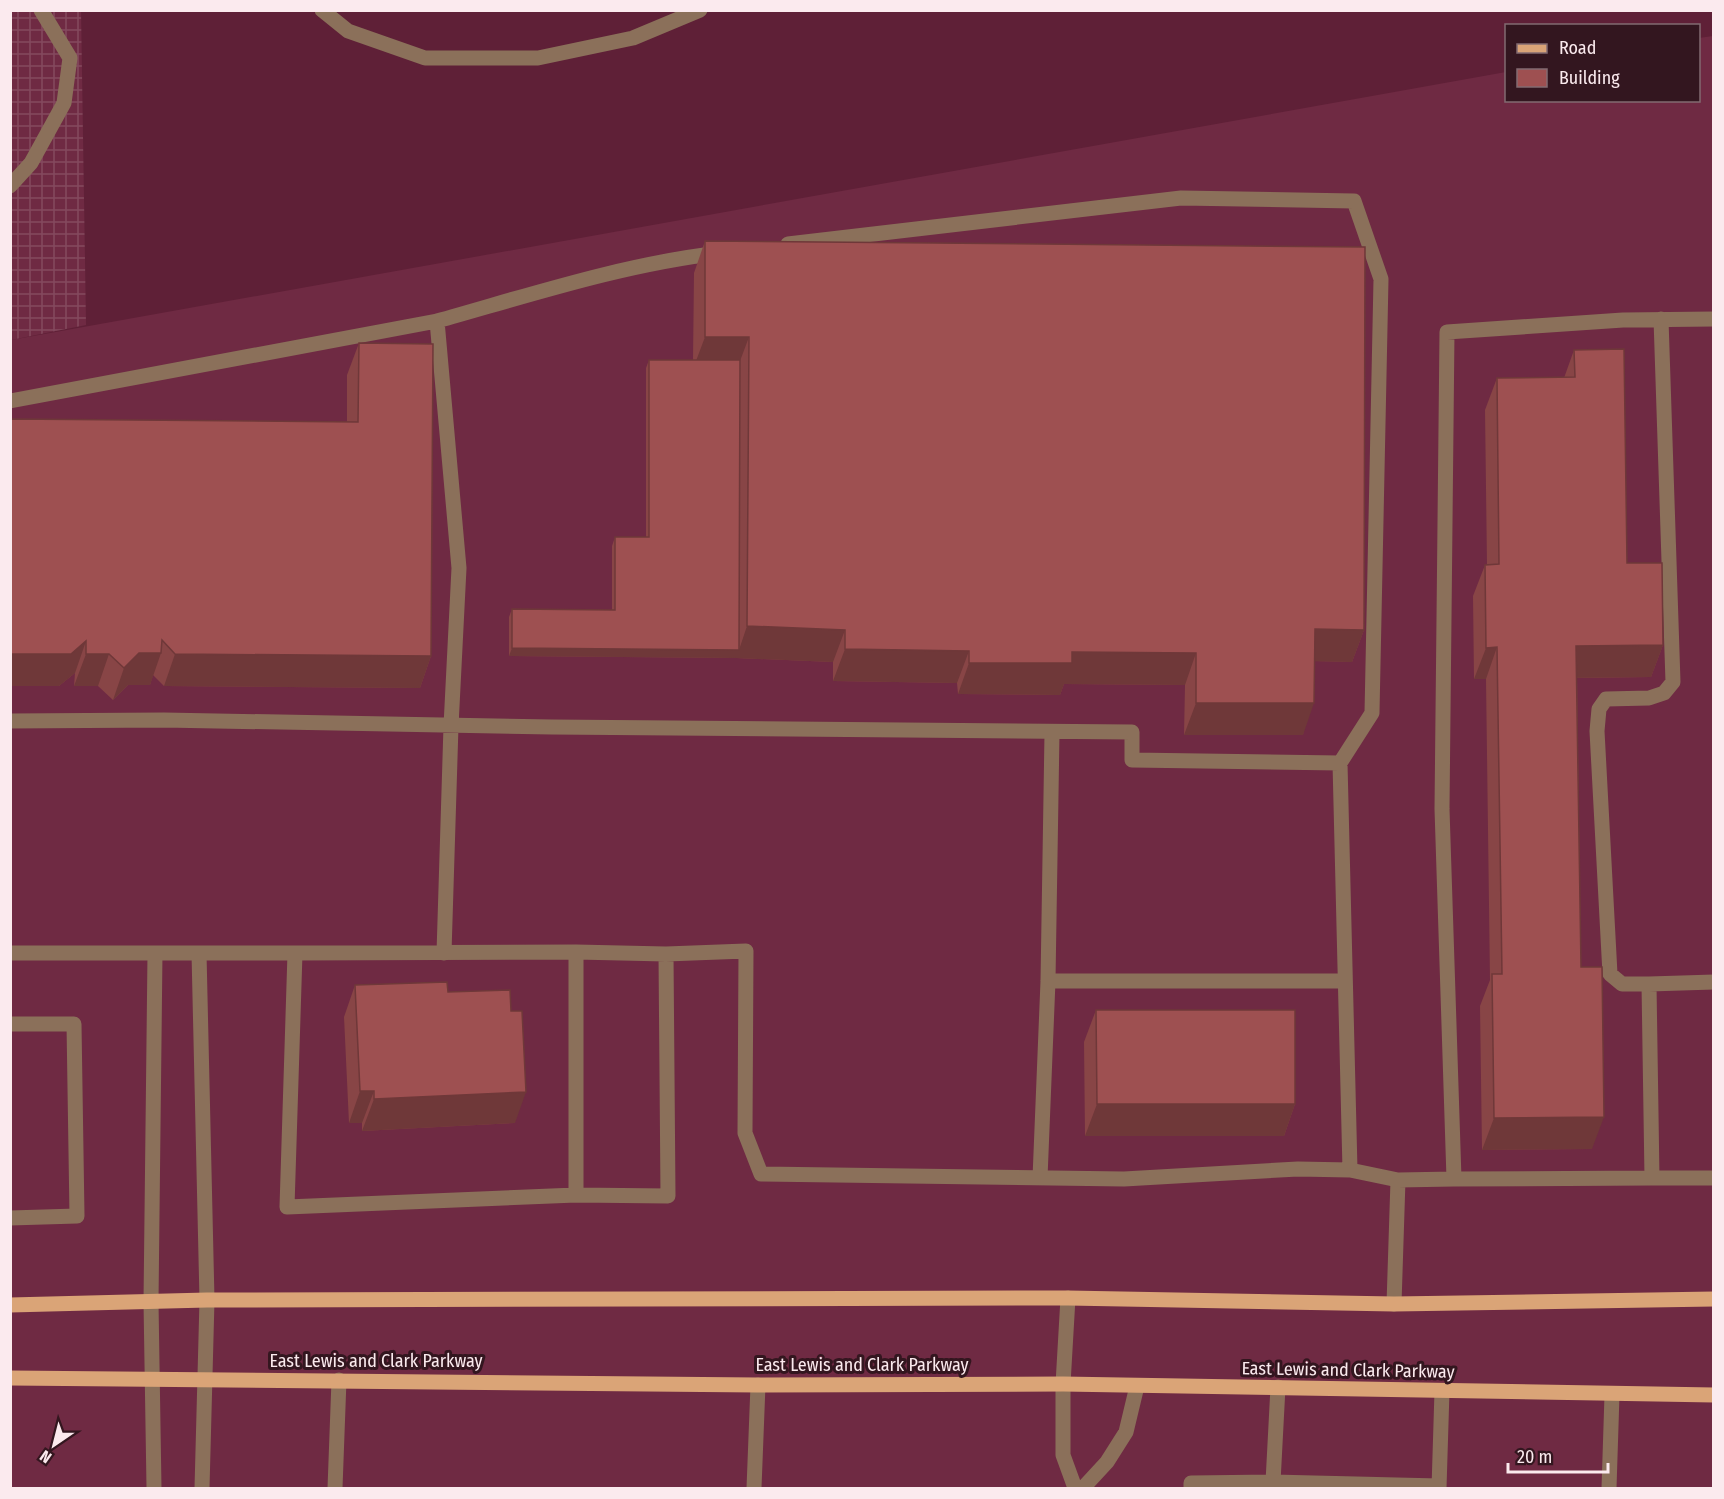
<svg xmlns="http://www.w3.org/2000/svg" width="1724" height="1499" viewBox="0 0 1724 1499" font-family="'Fira Sans Condensed',sans-serif">
<style>
.built{fill:#6f2a43}
.industrial{fill:url(#industrial-grid)}
.lines{fill:none;stroke-linecap:round;stroke-linejoin:round}
.minor{stroke:#8b705a;stroke-width:15}
.major{stroke:#daa477;stroke-width:15}
.wall{fill:#884546}
.shaded-wall{fill:#6f3839}
.building{fill:#9e5051;stroke:#6f3839;stroke-width:1.5}
.labels{text-anchor:middle;stroke-width:6;stroke-linejoin:round;paint-order:stroke}
.street-label{font-size:18px;fill:#fbeaee;stroke:#33161f}
</style>
<defs>
<pattern id="industrial-grid" width="8" height="8" patternUnits="userSpaceOnUse" patternTransform="scale(1.5)"><rect width="8" height="8" fill="#6f2a43"/><path d="M0 4h8M4 0v8" fill="none" stroke="#84495e"/></pattern>
</defs>
<rect width="100%" height="100%" fill="#5f2037"/>
<path class="built" d="M 1713,36 L 1713,1488 L 11,1488 L 11,340 L 1506,72 L 1506,100 L 1698,100 L 1699,38 Z"/>
<path class="industrial" d="M 11,11 L 81,11 L 86,325 L 11,340 Z"/>
<g class="lines">
<path class="minor" d="M 322,10 L 348,31 L 425,58 L 538,58 L 633,38 L 700,10
M 10,186 L 31,163 L 64,103 L 70,58 L 41,10
M 788,244 L 1181,198 L 1354,201 L 1381,279 L 1372,713 L 1340,763
M 437,321 C 530,295 624,264 720,253
M 10,401 L 437,321 L 459,568 L 451,726 L 444,953
M 10,721 L 164,720 L 552,727 L 1132,732 L 1132,760 L 1340,763 L 1350,1170
M 10,953 L 295,953 L 287,1207 L 576,1195 L 576,952 L 295,953
M 199,953 L 207,1300 L 202,1488
M 666,954 L 746,951 L 745,1133 L 761,1174 L 1124,1179 L 1298,1169 L 1350,1170 L 1398,1180 L 1394,1304
M 1048,981 L 1345,981
M 1649,984 L 1622,984 L 1610,974 L 1597,731 L 1599,709 L 1606,699 L 1649,698 L 1664,693 L 1673,682 L 1661,319
M 10,1024 L 74,1024 L 77,1216 L 10,1218
M 1040,1178 L 1048,981 L 1052,733
M 1652,1178 L 1714,1178
M 1454,1179 L 1652,1178 L 1649,984 L 1714,982
M 1398,1180 L 1454,1179 L 1442,809 L 1447,332 L 1623,320 L 1714,319
M 576,1195 L 668,1196 L 666,954 L 576,952
M 1068,1298 L 1063,1384 L 1063,1455 L 1075,1488
M 1278,1387 L 1273,1482 L 1439,1486
M 154,1488 L 151,1302 L 155,953
M 335,1488 L 339,1380
M 754,1488 L 758,1385
M 1083,1488 L 1107,1462 L 1126,1432 L 1137,1386
M 1191,1488 L 1191,1483 L 1273,1482
M 1439,1488 L 1442,1391
M 1609,1488 L 1612,1395"/>
<path class="major" d="M 10,1305 L 207,1300 L 1068,1298 L 1394,1304 L 1714,1299
M 10,1378 L 758,1385 L 1063,1384 L 1714,1395"/>
</g>
<path class="wall" d="M 705,241 L 1364,630 L 1352,662 L 1314,661 L 1303,735 L 1184,735 L 1185,685 L 1064,684 L 1060,695 L 958,694 L 957,683 L 833,681 L 833,662 L 736,658 L 509,656 L 509,617 L 512,609 L 612,610 L 612,546 L 615,537 L 646,537 L 646,368 L 649,360 L 693,360 L 694,273 Z
M 359,343 L 431,656 L 420,688 L 164,686 L 153,675 L 150,685 L 128,685 L 113,700 L 98,686 L 74,686 L 75,673 L 59,686 L 10,686 L 347,422 L 347,375 Z
M 1574,350 L 1627,563 L 1663,645 L 1651,677 L 1577,678 L 1581,967 L 1592,1149 L 1482,1150 L 1480,1006 L 1490,980 L 1486,679 L 1474,679 L 1473,596 L 1485,565 L 1487,565 L 1485,410 L 1497,378 L 1564,378 Z
M 355,985 L 448,992 L 515,1123 L 362,1131 L 362,1123 L 349,1123 L 344,1017 Z
M 1096,1010 L 1295,1104 L 1284,1136 L 1085,1136 L 1084,1042 Z"/>
<path class="shaded-wall" d="M 705,337 L 749,337 L 737,369 L 693,369 Z
M 747,626 L 845,630 L 833,662 L 736,658 L 509,656 L 512,648 L 739,650 Z
M 1315,629 L 1364,630 L 1352,662 L 1303,661 Z
M 86,641 L 75,673 L 59,686 L 10,686 L 10,654 Z
M 1663,645 L 1651,677 L 1565,678 L 1576,646 Z
M 1497,647 L 1486,679 L 1474,679 L 1486,648 Z
M 845,649 L 969,651 L 957,683 L 833,681 Z
M 1072,652 L 1196,653 L 1185,685 L 1064,684 L 1060,695 L 958,694 L 969,663 Z
M 139,653 L 161,653 L 150,685 L 128,685 L 113,700 L 124,668 Z
M 86,654 L 109,654 L 98,686 L 74,686 Z
M 175,654 L 431,656 L 420,688 L 164,686 Z
M 1196,703 L 1314,703 L 1303,735 L 1184,735 Z
M 360,1091 L 374,1091 L 362,1123 L 349,1123 Z
M 526,1092 L 515,1123 L 362,1131 L 374,1099 Z
M 1097,1104 L 1295,1104 L 1284,1136 L 1085,1136 Z
M 1604,1117 L 1592,1149 L 1482,1150 L 1494,1118 Z"/>
<path class="building" d="M 705,241 L 1365,247 L 1364,630 L 1315,629 L 1314,703 L 1196,703 L 1196,653 L 1072,652 L 1072,663 L 969,663 L 969,651 L 845,649 L 845,630 L 747,626 L 749,337 L 705,337 Z
M 359,343 L 433,344 L 431,656 L 175,654 L 162,640 L 161,653 L 139,653 L 124,668 L 109,654 L 86,654 L 86,641 L 71,654 L 10,654 L 10,419 L 358,422 Z
M 1624,349 L 1627,563 L 1662,563 L 1663,645 L 1576,646 L 1581,967 L 1602,967 L 1604,1117 L 1494,1118 L 1492,974 L 1502,974 L 1497,647 L 1486,648 L 1485,565 L 1499,564 L 1497,378 L 1575,377 L 1574,350 Z
M 649,360 L 740,360 L 739,650 L 512,648 L 512,609 L 615,610 L 615,537 L 649,537 Z
M 447,982 L 448,992 L 510,990 L 511,1011 L 522,1011 L 526,1092 L 374,1099 L 374,1091 L 360,1091 L 355,985 Z
M 1096,1010 L 1295,1010 L 1295,1104 L 1097,1104 Z"/>
<g class="labels">
<g class="street-label">
<text x="376" y="1367">East Lewis and Clark Parkway</text>
<text x="862" y="1371">East Lewis and Clark Parkway</text>
<text transform="translate(1348 1370) rotate(1)" y="6">East Lewis and Clark Parkway</text>
</g>
</g>
<rect width="1724" height="1499" fill="none" stroke="#fbeaee" stroke-width="24"/>
<rect x="1505" y="24" width="195" height="78" fill="#33161f" stroke="#836b72" stroke-width="1.5"/>
<rect x="1517" y="44" width="30" height="9" fill="#daa477" stroke="#836b72" stroke-width="1.5"/>
<text x="1559" y="54" font-size="18" fill="#fbeaee">Road</text>
<rect x="1517" y="69" width="30" height="18" fill="#9e5051" stroke="#836b72" stroke-width="1.5"/>
<text x="1559" y="84" font-size="18" fill="#fbeaee">Building</text>
<g transform="translate(54 1445) rotate(215)" stroke="#33161f" stroke-width="4.5" paint-order="stroke">
<path d="M0-4.5L10 22L0 15L-10 22Z" fill="#fbeaee"/>
<text y="-9" font-size="16" font-weight="bold" text-anchor="middle" fill="#fbeaee">N</text>
</g>
<path d="M1508 1463v9h100v-9" fill="none" stroke="#fbeaee" stroke-width="3"/>
<text x="1517" y="1463" font-size="18" fill="#fbeaee" stroke="#33161f" stroke-width="4.5" paint-order="stroke">20 m</text>
</svg>
